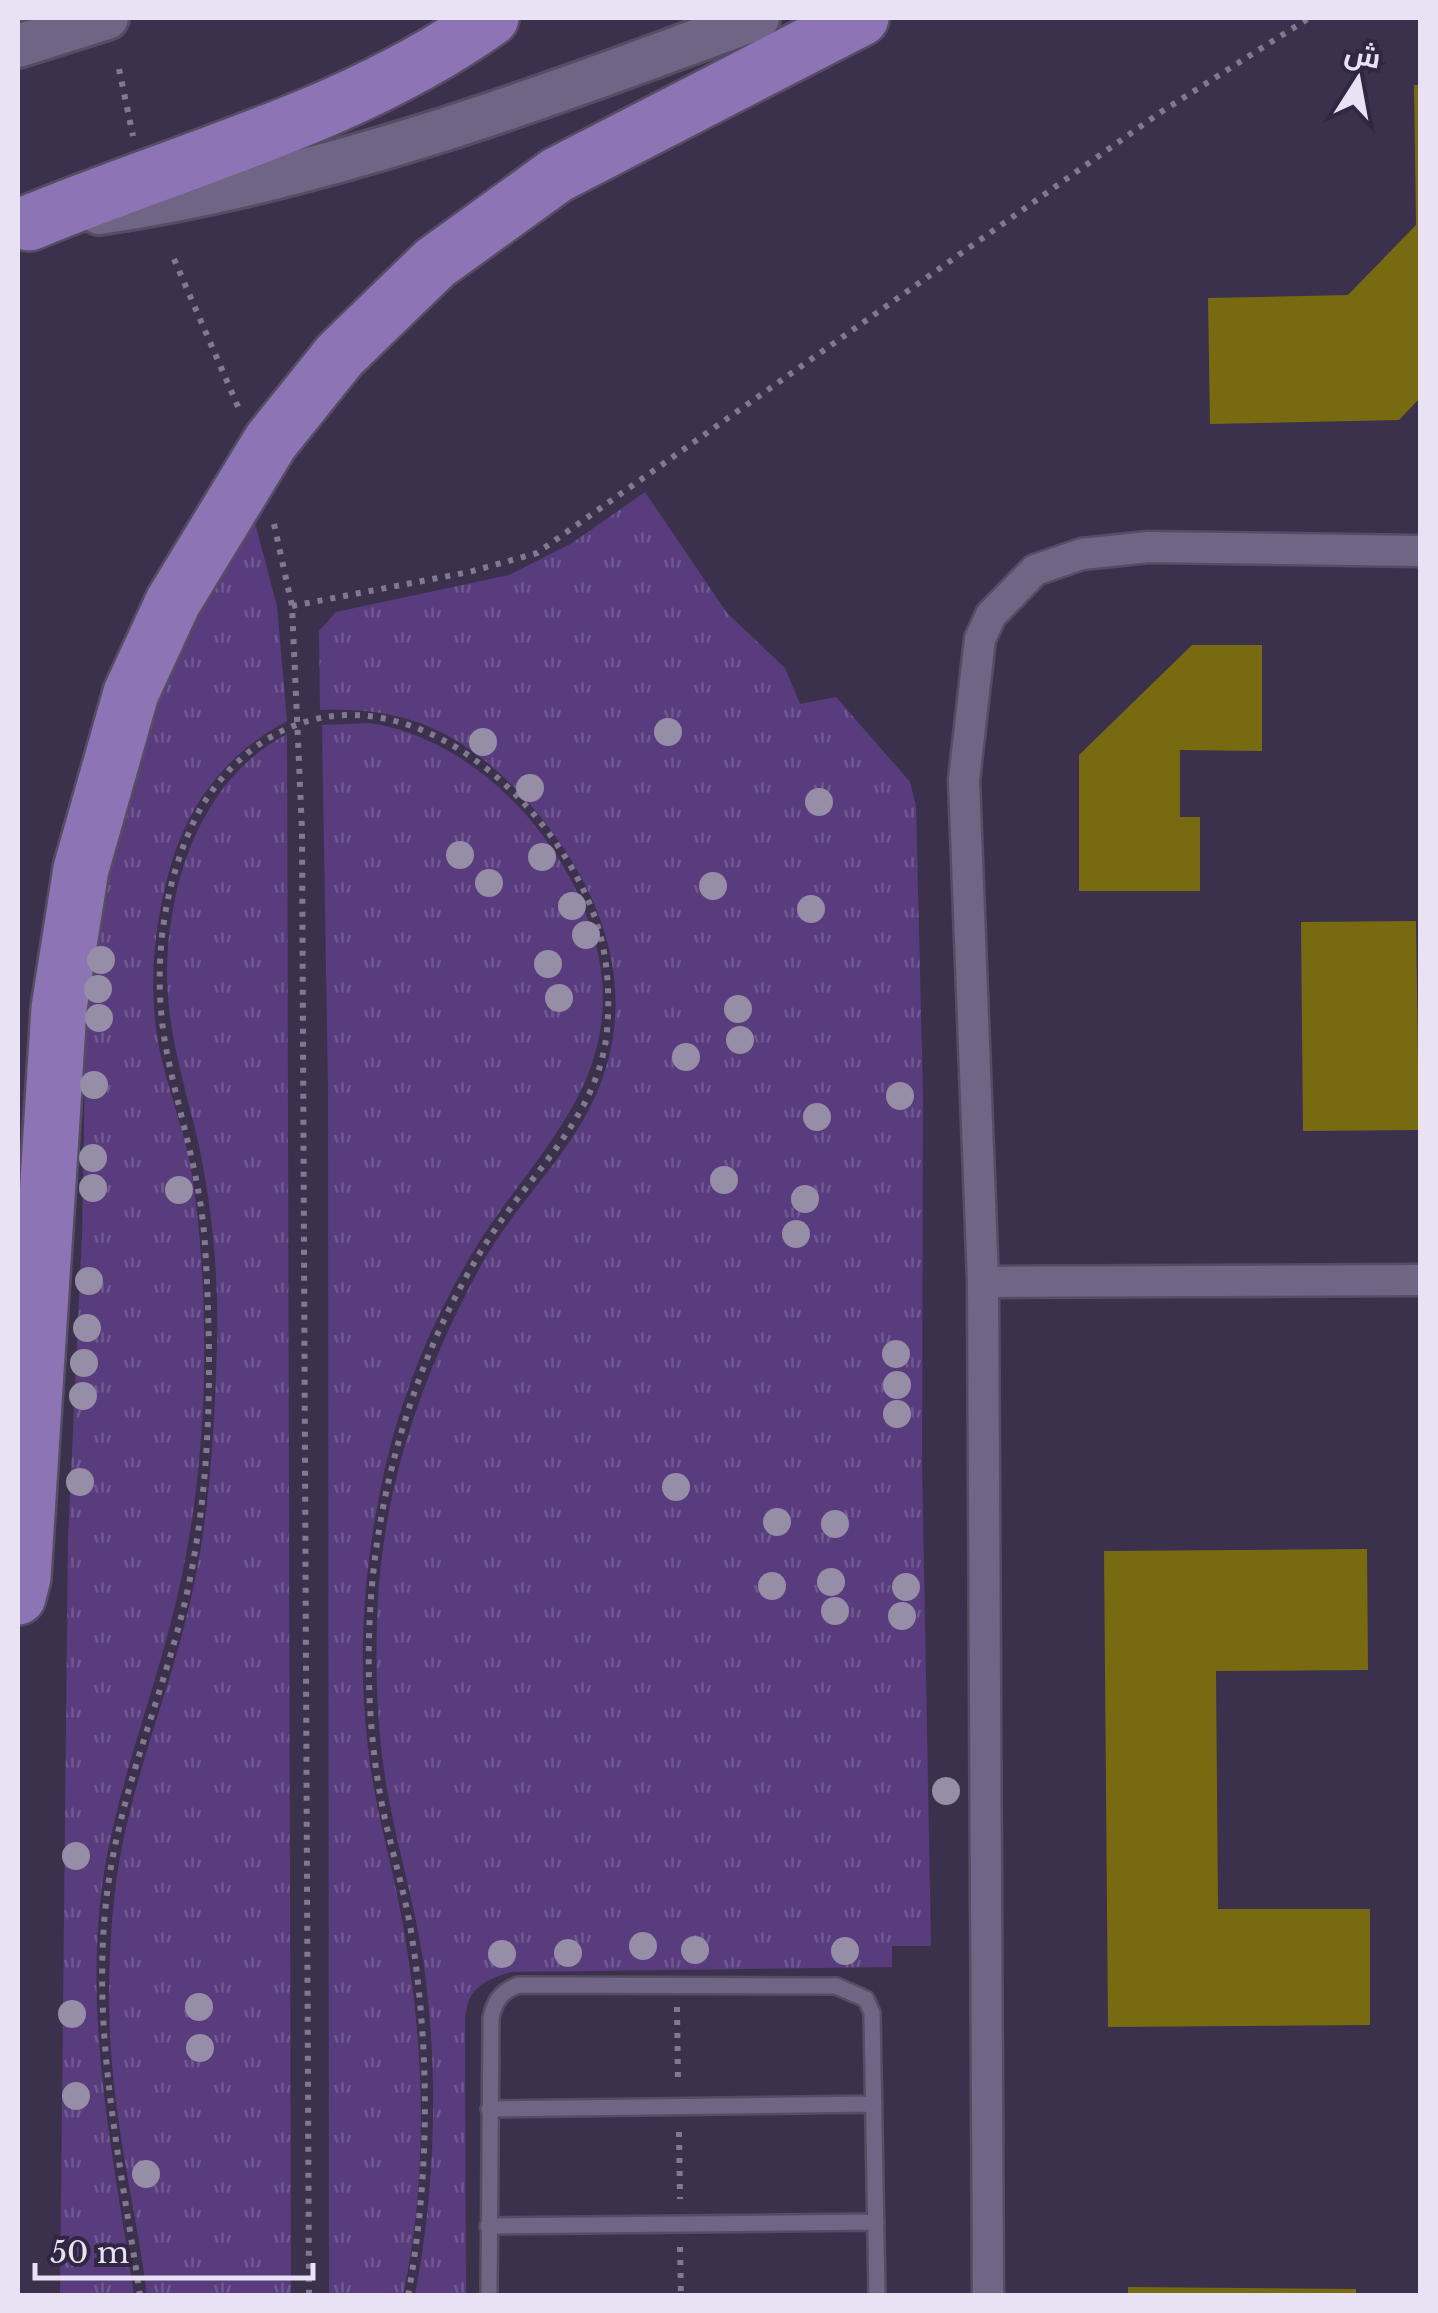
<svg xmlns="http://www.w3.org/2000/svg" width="1438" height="2313" viewBox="0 0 1438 2313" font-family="'Libre Baskerville',Cairo,serif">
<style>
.grass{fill:url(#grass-tufts)}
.building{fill:#786a11}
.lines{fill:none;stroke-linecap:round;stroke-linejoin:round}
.lane-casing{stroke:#564d64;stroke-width:20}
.street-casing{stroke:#564d64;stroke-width:35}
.secondary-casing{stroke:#564d64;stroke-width:48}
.highway-casing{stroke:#564d64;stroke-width:60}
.path{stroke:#827991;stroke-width:6;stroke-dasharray:5 8;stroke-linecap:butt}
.lane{stroke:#706584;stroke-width:15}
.street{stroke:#706584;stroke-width:30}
.secondary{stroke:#706584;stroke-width:42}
.highway{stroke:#8d74b4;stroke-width:55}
.tree{fill:#968da6}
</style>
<defs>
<pattern id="grass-tufts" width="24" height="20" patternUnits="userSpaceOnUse" patternTransform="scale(2.5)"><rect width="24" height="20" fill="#583c7e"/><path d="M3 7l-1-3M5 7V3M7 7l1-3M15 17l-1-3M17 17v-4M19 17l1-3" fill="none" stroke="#705891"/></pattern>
</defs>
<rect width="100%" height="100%" fill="#3b314d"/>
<path class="grass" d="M 645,492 L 727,613 L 785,668 L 800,704 L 836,697 L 910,782 L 916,806 L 923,1096 L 922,1462 L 931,1946 L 892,1946 L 892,1967 L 511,1972 C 482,1981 467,1989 465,2020 L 466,2295 L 415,2295 C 436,2186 439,2070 423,1959 C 414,1902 397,1846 387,1789 C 376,1726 375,1662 378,1598 C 385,1481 424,1371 479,1269 C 505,1220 544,1181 574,1135 C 650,1020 614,899 528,802 C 467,735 412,706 320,710 L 319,631 L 336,612 L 509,575 L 572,543 Z
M 255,523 L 277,606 L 287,721 C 220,757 181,814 165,888 C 152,942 149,997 160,1052 C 168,1089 182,1125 190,1163 C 202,1233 205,1306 204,1377 C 202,1460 192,1542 171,1622 C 148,1711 115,1794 102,1886 C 84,2025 114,2159 134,2295 L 60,2296 L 68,1538 L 82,1236 L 87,963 L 133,755 L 219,563 Z
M 369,723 C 483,739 585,857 601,970 C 617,1093 526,1161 470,1257 C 430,1325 400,1399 383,1477 C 364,1565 357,1657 368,1748 C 375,1812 395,1873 405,1937 C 425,2053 428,2180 403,2295 L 329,2296 L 328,1088 L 322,725 Z
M 287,734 L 291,2295 L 147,2295 C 139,2231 124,2167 116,2102 C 107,2032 107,1961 115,1891 C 126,1797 162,1713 185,1623 C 209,1532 214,1440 217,1348 C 219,1276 212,1199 195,1129 C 174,1045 157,992 174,904 C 187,835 223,767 287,734 Z"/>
<path class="building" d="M 1414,85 L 1420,85 L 1420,398 L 1399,420 L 1210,424 L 1208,298 L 1348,295 L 1416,225 Z
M 1192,645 L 1262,645 L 1262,751 L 1180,750 L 1180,817 L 1200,817 L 1200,891 L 1079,891 L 1079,755 Z
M 1416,921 L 1419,1130 L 1303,1131 L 1301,922 Z
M 1367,1549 L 1368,1670 L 1216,1671 L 1218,1909 L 1370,1909 L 1370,2025 L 1108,2027 L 1104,1551 Z
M 1128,2287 L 1356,2289 L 1356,2296 L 1128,2296 Z"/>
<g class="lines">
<g class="lane-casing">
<path id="lane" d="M 489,2109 L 874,2104
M 488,2226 L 876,2222
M 489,2296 L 491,2018 C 495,2000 501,1992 518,1985 L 836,1986 L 866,1999 L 872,2013 L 877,2296"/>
</g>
<g class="street-casing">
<path id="street" d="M 983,1282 L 1420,1280
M 988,2296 L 983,1282 L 964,780 L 980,639 L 991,615 L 1035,570 L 1082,554 L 1148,547 L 1420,551"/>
</g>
<g class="secondary-casing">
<path id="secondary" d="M 18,46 L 107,18
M 99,213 C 325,180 545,97 758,18"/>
</g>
<g class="highway-casing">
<path id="highway" d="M 29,223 C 185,158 352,117 491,18
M 18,1597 L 23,1577 L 59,1008 L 81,869 L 131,693 L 173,602 L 271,441 L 340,355 L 435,263 L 557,175 L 861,18"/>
</g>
<path class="path" d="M 119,69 L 133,136
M 174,259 L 239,409
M 274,524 L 292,606 L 302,830 L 309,2296
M 292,606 L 469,572 L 537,553 L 1161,112 L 1309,18
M 677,2007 L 678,2084
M 679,2132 L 680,2199
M 680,2247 L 681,2296
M 140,2296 C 120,2157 88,2020 109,1879 C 124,1780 165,1690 187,1593 C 212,1479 212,1362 205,1245 C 201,1180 181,1121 168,1058 C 151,979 160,892 195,819 C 211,787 235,760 264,741 C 398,655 559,800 598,927 C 608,960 610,996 607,1031 C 599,1115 531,1173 488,1240 C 423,1342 383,1465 372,1585 C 366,1653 368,1727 380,1794 C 388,1840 403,1884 411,1931 C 430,2051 430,2175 408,2296"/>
<use href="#lane" class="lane"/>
<use href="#street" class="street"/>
<use href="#secondary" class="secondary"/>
<use href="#highway" class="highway"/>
</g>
<g class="tree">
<circle cx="668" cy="732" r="14"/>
<circle cx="483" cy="742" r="14"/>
<circle cx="530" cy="788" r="14"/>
<circle cx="819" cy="802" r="14"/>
<circle cx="460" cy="855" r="14"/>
<circle cx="542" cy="857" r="14"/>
<circle cx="489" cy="883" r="14"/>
<circle cx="713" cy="886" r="14"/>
<circle cx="572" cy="906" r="14"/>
<circle cx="811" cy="909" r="14"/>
<circle cx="586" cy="935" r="14"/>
<circle cx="101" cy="960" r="14"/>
<circle cx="548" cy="964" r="14"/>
<circle cx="98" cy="989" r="14"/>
<circle cx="559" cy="998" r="14"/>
<circle cx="738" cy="1009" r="14"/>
<circle cx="99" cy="1018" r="14"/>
<circle cx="740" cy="1040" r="14"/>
<circle cx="686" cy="1057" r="14"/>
<circle cx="94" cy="1085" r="14"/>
<circle cx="900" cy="1096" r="14"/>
<circle cx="817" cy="1117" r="14"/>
<circle cx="93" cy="1158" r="14"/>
<circle cx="724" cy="1180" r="14"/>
<circle cx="93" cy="1188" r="14"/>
<circle cx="179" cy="1190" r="14"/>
<circle cx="805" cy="1199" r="14"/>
<circle cx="796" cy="1234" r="14"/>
<circle cx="89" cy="1281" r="14"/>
<circle cx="87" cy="1328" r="14"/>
<circle cx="896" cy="1354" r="14"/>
<circle cx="84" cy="1363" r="14"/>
<circle cx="897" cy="1385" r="14"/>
<circle cx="83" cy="1396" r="14"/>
<circle cx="897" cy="1414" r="14"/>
<circle cx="80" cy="1482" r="14"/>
<circle cx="676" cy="1487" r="14"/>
<circle cx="777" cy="1522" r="14"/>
<circle cx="835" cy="1524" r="14"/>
<circle cx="831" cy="1582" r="14"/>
<circle cx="772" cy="1586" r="14"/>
<circle cx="906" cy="1587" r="14"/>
<circle cx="835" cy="1611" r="14"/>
<circle cx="902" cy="1616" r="14"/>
<circle cx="946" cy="1791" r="14"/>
<circle cx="76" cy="1856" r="14"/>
<circle cx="643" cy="1946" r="14"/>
<circle cx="695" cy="1950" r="14"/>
<circle cx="845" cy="1951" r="14"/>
<circle cx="568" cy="1953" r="14"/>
<circle cx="502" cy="1954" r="14"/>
<circle cx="199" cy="2007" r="14"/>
<circle cx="72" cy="2014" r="14"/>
<circle cx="200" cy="2048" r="14"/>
<circle cx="76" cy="2096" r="14"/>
<circle cx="146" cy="2174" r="14"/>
</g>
<rect width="1438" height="2313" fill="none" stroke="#e8e2f4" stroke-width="40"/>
<g transform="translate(1358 80) rotate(11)" stroke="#312742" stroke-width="8" paint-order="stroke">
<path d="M0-8L18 38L0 25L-18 38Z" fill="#e8e2f4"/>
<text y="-15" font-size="28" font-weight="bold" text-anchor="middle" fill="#e8e2f4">ش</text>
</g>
<path d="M35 2263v15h278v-15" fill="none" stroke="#e8e2f4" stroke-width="5"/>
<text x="50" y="2263" font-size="30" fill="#e8e2f4" stroke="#312742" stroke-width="8" paint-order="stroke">50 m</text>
</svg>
